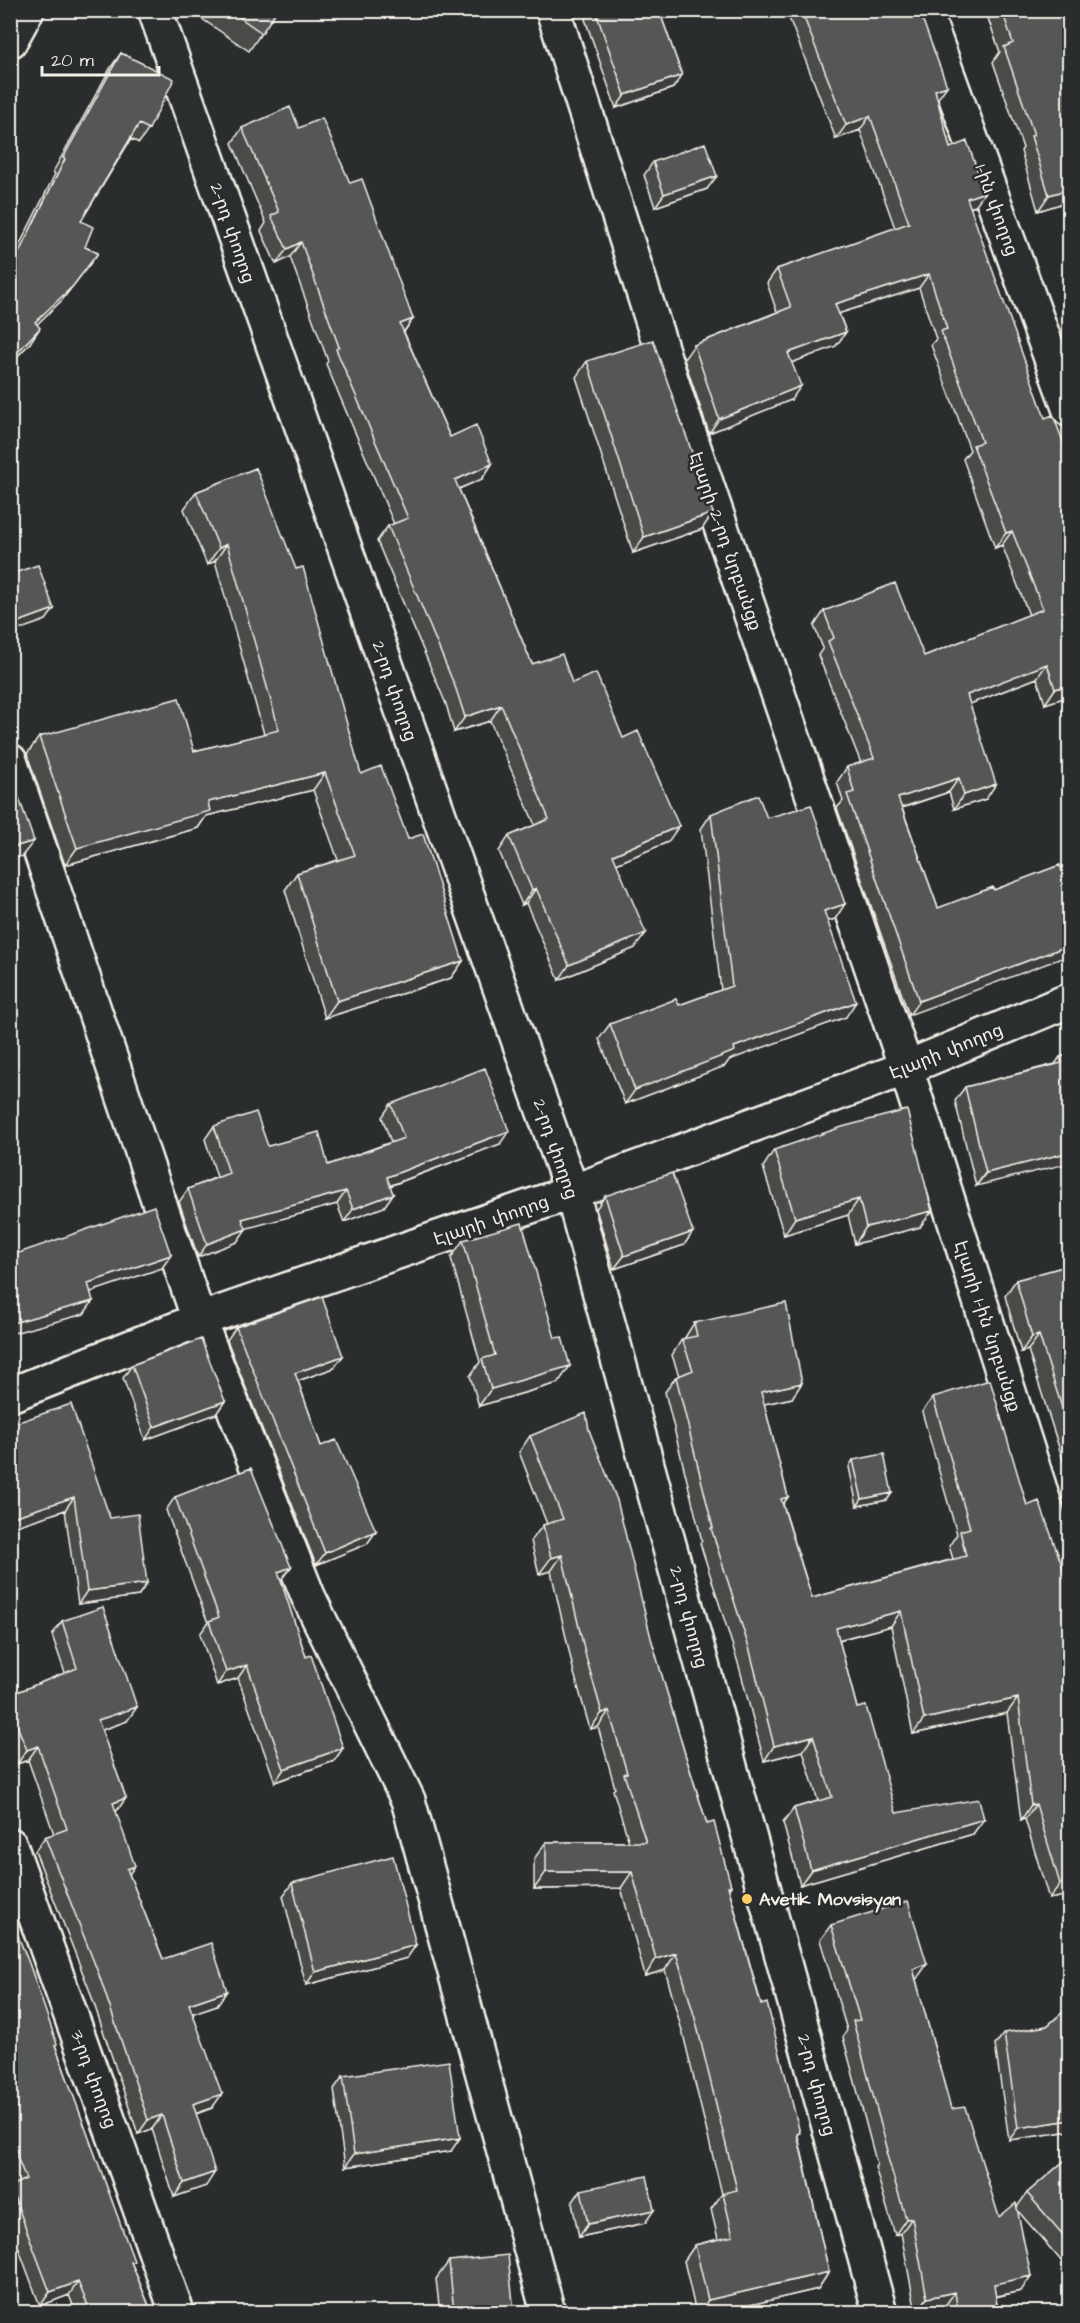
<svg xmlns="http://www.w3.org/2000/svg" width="1080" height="2323" viewBox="0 0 1080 2323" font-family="'Architects Daughter','Noto Sans Armenian',sans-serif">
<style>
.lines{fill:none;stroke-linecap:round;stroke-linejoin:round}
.minor-casing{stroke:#f4f1e8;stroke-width:38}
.major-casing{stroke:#f4f1e8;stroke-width:38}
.minor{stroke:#2a2d2e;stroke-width:33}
.major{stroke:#2a2d2e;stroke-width:33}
.wall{fill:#494b4a;stroke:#f4f1e8;stroke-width:1.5}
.shaded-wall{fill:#3c3d3c;stroke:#f4f1e8;stroke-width:1.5}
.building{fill:#555756;stroke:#f4f1e8;stroke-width:1.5}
.poi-dot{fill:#ffd166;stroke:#2a2d2e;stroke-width:2}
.labels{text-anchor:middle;stroke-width:5;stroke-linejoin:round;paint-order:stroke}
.street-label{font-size:18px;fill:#f4f1e8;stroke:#2a2d2e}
.poi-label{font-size:18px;font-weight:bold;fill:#f4f1e8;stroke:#2a2d2e;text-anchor:start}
</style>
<rect width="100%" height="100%" fill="#2a2d2e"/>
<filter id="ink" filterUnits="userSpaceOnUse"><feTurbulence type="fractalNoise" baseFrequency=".0167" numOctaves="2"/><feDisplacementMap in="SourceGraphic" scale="12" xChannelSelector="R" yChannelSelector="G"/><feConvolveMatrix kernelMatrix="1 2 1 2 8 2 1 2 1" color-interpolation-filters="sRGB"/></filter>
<g filter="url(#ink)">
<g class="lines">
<g class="minor-casing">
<path id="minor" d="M 155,10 L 572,1192 L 880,2312
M 553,10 L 678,401 L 906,1068 L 1070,1584
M 924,10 L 1070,410
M 10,761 L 199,1320 L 308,1596 L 408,1800 L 548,2312
M 10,1395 L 199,1320 L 572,1192 L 906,1068 L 1070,1000
M 10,1845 L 177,2312"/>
</g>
<g class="major-casing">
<path id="major" d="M 10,41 L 27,10"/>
</g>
<use href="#minor" class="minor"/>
<use href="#major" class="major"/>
</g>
<path class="wall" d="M 189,10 L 277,10 L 249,51 Z
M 591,10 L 659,10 L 682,75 L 673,88 L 616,108 L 585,19 Z
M 786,10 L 919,10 L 937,100 L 950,148 L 975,206 L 970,208 L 1070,696 L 1045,704 L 1037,678 L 970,704 L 986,799 L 954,809 L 949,792 L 902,808 L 938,908 L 994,890 L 1060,865 L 909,1015 L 837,808 L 843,801 L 837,782 L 847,767 L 861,763 L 818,655 L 823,648 L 814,626 L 824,611 L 924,656 L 1029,615 L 1002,545 L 995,548 L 963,459 L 970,450 L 931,345 L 936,339 L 919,288 L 839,313 L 846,332 L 836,346 L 791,363 L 791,400 L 709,433 L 684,359 L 694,345 L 777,312 L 767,283 L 777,269 L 895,228 L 860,130 L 836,139 Z
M 985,10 L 1070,10 L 1070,201 L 1038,211 L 1021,151 L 1023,148 L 993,62 L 1000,52 Z
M 121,53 L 149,129 L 139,143 L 131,139 L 81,221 L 85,247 L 98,253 L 62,300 L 37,324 L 30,343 L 10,364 L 10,264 L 55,174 L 53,172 L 111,67 Z
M 242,128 L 299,128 L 350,183 L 413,319 L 404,332 L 450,437 L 492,464 L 482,479 L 459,489 L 532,664 L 572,683 L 623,738 L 668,842 L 616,864 L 635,948 L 559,980 L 526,903 L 522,905 L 499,851 L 509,836 L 535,825 L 490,721 L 454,732 L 446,704 L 377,541 L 388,526 L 394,524 L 326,364 L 328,361 L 290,257 L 276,264 L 261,231 L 266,223 L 232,143 Z
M 653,162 L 707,189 L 655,207 L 644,175 Z
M 587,361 L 702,529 L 633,553 L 576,377 Z
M 256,468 L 361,774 L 408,839 L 463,961 L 451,978 L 325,1018 L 285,890 L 297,873 L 338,860 L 313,790 L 206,816 L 198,828 L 65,865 L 27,754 L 39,737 L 194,751 L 264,734 L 215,561 L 207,565 L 184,509 L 196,492 Z
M 711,814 L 767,818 L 835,919 L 827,921 L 846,1017 L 729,1060 L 725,1066 L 625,1104 L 599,1039 L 610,1024 L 679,1005 L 721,990 L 701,829 Z
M 1070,1054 L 976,1186 L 955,1101 L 965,1087 L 1055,1064 L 1060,1057 Z
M 391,1104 L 500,1144 L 390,1186 L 393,1194 L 384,1207 L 344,1222 L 337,1204 L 246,1228 L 237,1242 L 198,1257 L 179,1202 L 188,1189 L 217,1177 L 205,1139 L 214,1126 L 268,1146 L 328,1165 L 391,1142 L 382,1117 Z
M 774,1150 L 920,1227 L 855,1244 L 848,1215 L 784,1235 L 763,1167 Z
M 605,1196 L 684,1245 L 614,1269 L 596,1209 Z
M 463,1240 L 558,1383 L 479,1406 L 470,1376 L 480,1362 L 451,1258 Z
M 1070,1265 L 1070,1482 L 1028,1350 L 1021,1352 L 1005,1296 L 1016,1280 Z
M 694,1323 L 792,1398 L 764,1404 L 788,1497 L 783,1504 L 812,1598 L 953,1559 L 949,1546 L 957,1534 L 922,1412 L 933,1397 L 1027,1506 L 1068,1582 L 1070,1583 L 1070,1895 L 1049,1899 L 1025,1819 L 1021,1820 L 1007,1713 L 913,1734 L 891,1626 L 839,1640 L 857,1708 L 896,1813 L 973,1834 L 800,1885 L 783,1823 L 794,1808 L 818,1801 L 803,1751 L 764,1761 L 739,1666 L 700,1543 L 702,1541 L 665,1392 L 676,1377 L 679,1376 L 672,1355 L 682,1339 L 684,1339 Z
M 236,1327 L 334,1368 L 298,1381 L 321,1446 L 376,1531 L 367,1544 L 316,1565 L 227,1340 Z
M 132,1365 L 225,1401 L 216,1414 L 145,1440 L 123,1378 Z
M 10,1425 L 110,1518 L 147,1583 L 138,1596 L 78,1604 L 65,1510 L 10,1528 Z
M 589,1430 L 685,1754 L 707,1824 L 731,1886 L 729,1889 L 798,2136 L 829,2272 L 818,2289 L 716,2313 L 696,2313 L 684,2261 L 695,2245 L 718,2239 L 711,2209 L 722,2194 L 684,2038 L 665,1970 L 645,1976 L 621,1888 L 534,1889 L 534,1859 L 546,1842 L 629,1842 L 613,1790 L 615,1788 L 598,1727 L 590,1729 L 574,1673 L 551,1571 L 539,1574 L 531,1541 L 543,1525 L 547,1524 L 519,1452 L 530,1436 Z
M 853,1460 L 892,1493 L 887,1500 L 857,1506 L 849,1467 Z
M 1070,1496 L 1070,1522 L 1064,1503 Z
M 175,1497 L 291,1567 L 280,1580 L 306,1657 L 343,1748 L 334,1761 L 275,1782 L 238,1678 L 217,1685 L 200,1634 L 208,1623 L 166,1510 Z
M 62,1621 L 127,1721 L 101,1730 L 126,1798 L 116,1812 L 129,1874 L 163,1959 L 217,2005 L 193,2013 L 212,2108 L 196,2114 L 206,2186 L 174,2197 L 152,2129 L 138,2134 L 89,1989 L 35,1851 L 45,1837 L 54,1834 L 28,1760 L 17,1764 L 10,1747 L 10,1695 L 65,1673 L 52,1635 Z
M 292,1883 L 407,1958 L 306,1985 L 283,1896 Z
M 10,1916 L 132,2264 L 152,2313 L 76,2313 L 69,2295 L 40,2306 L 10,2225 L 10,2185 L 13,2184 L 10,2177 Z
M 831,1925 L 916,1980 L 951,2109 L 999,2217 L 1017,2207 L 1027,2193 L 1070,2156 L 1070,2271 L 1017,2210 L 1021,2291 L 996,2297 L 998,2313 L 945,2313 L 944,2307 L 916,2313 L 901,2233 L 895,2235 L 875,2167 L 877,2165 L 843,2037 L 847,2030 L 820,1940 Z
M 1070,2006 L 1070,2131 L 1009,2140 L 995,2045 L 1004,2033 L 1047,2026 Z
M 343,2076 L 451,2151 L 345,2167 L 334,2089 Z
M 581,2190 L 645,2223 L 579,2237 L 572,2203 Z
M 449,2261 L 514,2313 L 440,2313 L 436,2279 Z"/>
<path class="shaded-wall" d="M 682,75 L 673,88 L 616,108 L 625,95 Z
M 947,86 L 937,100 L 935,90 Z
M 870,116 L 860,130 L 836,139 L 846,125 Z
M 717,176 L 707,189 L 655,207 L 664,194 Z
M 1070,189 L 1070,201 L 1038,211 L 1049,195 Z
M 985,192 L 975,206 L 957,212 L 967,198 Z
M 301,242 L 290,257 L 276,264 L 287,249 Z
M 98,253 L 62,300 L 25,336 L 35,322 Z
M 929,274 L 919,288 L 825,318 L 835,304 Z
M 413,319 L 402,334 L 400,324 Z
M 40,328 L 30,343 L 10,364 L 10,360 Z
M 846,332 L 836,346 L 778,368 L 788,353 Z
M 801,386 L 791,400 L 709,433 L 719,419 Z
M 492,464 L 482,479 L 444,495 L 455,480 Z
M 713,513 L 702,529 L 633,553 L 644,537 Z
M 1012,531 L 1002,545 L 995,548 L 1006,533 Z
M 227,544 L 215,561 L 207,565 L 219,548 Z
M 54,609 L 46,620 L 10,633 L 10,625 Z
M 1047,664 L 1037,678 L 957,709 L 967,695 Z
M 1070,685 L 1070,696 L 1045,704 L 1055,689 Z
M 501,705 L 490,721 L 454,732 L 465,717 Z
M 325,773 L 313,790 L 206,816 L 198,828 L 65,865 L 77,848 L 208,802 Z
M 959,778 L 949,792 L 888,812 L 898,798 Z
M 996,784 L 986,799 L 954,809 L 964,795 Z
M 679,826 L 668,842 L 602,870 L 613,855 Z
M 34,841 L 22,856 L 10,860 L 10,848 Z
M 536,888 L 526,903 L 522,905 L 532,890 Z
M 845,904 L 835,919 L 813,926 L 824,911 Z
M 646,933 L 635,948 L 559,980 L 569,965 Z
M 1070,945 L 1070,955 L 909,1015 L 919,1001 Z
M 463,961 L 451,978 L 325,1018 L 337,1001 Z
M 856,1002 L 846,1017 L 729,1060 L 725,1066 L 625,1104 L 635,1090 L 734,1047 Z
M 509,1131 L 500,1144 L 378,1190 L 387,1177 Z
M 1070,1152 L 1070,1163 L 976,1186 L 986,1173 Z
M 346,1191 L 337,1204 L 233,1232 L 242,1219 Z
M 393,1194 L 384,1207 L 344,1222 L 353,1209 Z
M 859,1199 L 848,1215 L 784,1235 L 795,1218 Z
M 932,1211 L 920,1227 L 855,1244 L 866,1227 Z
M 246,1229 L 237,1242 L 198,1257 L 207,1244 Z
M 693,1232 L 684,1245 L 614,1269 L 624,1256 Z
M 171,1255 L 162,1268 L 79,1296 L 88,1283 Z
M 93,1301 L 84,1314 L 10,1334 L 10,1325 L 12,1323 Z
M 1039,1335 L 1028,1350 L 1021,1352 L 1032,1337 Z
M 343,1356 L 334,1368 L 286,1385 L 295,1373 Z
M 570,1366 L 558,1383 L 479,1406 L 491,1389 Z
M 802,1383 L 792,1398 L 750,1407 L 761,1392 Z
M 225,1401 L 216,1414 L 145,1440 L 154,1427 Z
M 892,1493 L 887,1500 L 857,1506 L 862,1499 Z
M 74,1497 L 65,1510 L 10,1528 L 10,1518 Z
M 788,1497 L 777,1512 L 781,1499 Z
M 376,1531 L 367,1544 L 316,1565 L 325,1553 Z
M 562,1555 L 551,1571 L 539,1574 L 551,1558 Z
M 291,1567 L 281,1580 L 269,1585 L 278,1572 Z
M 147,1583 L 138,1596 L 78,1604 L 87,1591 Z
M 901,1611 L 891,1626 L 826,1643 L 836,1628 Z
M 247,1665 L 238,1678 L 217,1685 L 226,1672 Z
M 1018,1698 L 1007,1713 L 913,1734 L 924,1719 Z
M 137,1707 L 127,1721 L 88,1735 L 98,1720 Z
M 609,1711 L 598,1727 L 590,1729 L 602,1713 Z
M 813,1736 L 803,1751 L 764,1761 L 774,1746 Z
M 38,1746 L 28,1760 L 17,1764 L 27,1750 Z
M 343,1748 L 334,1761 L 275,1782 L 284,1769 Z
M 126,1798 L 116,1812 L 103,1817 L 113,1803 Z
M 1036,1804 L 1025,1819 L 1021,1820 L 1031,1805 Z
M 984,1819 L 973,1834 L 800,1885 L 811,1870 Z
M 135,1866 L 125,1880 L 127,1869 Z
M 546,1872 L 632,1872 L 621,1888 L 534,1889 Z
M 1070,1882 L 1070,1895 L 1049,1899 L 1060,1884 Z
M 416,1945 L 407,1958 L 306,1985 L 315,1972 Z
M 676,1953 L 665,1970 L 645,1976 L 656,1959 Z
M 927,1964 L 916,1980 L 913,1969 Z
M 227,1991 L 217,2005 L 179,2018 L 189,2004 Z
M 222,2094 L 212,2108 L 183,2118 L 193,2104 Z
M 162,2115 L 152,2129 L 138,2134 L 148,2120 Z
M 1070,2120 L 1070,2131 L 1009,2140 L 1018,2128 Z
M 460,2138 L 451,2151 L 345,2167 L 354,2154 Z
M 215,2172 L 206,2186 L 174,2197 L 184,2183 Z
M 654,2210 L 645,2223 L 579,2237 L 588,2224 Z
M 912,2218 L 901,2233 L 895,2235 L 906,2219 Z
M 829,2272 L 818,2289 L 716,2313 L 700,2313 L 708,2300 Z
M 1031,2276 L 1021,2291 L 983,2299 L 994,2284 Z
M 78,2282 L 69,2295 L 40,2306 L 50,2292 Z
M 955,2292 L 944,2307 L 917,2313 L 927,2298 Z"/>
<path class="building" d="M 229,10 L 277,10 L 262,33 Z
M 595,10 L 659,10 L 682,75 L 625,95 Z
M 801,10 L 919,10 L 947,86 L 935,90 L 950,148 L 967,141 L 985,192 L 967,198 L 1045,418 L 1053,415 L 1070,460 L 1070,685 L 1055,689 L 1047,664 L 967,695 L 996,784 L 964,795 L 959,778 L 898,798 L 938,908 L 993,887 L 994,890 L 1060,865 L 1069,889 L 1070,889 L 1070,945 L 919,1001 L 847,794 L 854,792 L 847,767 L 874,758 L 828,641 L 834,638 L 824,611 L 895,583 L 924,656 L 1043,609 L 1012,531 L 1006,533 L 973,445 L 982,442 L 941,331 L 947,329 L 929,274 L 835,304 L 846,332 L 788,353 L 801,386 L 719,419 L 694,345 L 791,307 L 777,269 L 909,223 L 870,116 L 846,125 Z
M 1002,10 L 1070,10 L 1070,189 L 1049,195 L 1031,136 L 1034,135 L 1004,47 L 1013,43 Z
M 121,53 L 174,79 L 149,129 L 139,124 L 81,221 L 93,227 L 85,247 L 98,253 L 73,286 L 35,322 L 40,328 L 10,360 L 10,268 L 11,269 L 65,159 L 63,158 Z
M 290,107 L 299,128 L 322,118 L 350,183 L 362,179 L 413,319 L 400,324 L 450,437 L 476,425 L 492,464 L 455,480 L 532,664 L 562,654 L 572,683 L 596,673 L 623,738 L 638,731 L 679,826 L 613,855 L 646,933 L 569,965 L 536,888 L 532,890 L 509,836 L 549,819 L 501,705 L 465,717 L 456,689 L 388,526 L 408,518 L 336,349 L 339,347 L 301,242 L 287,249 L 271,216 L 279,212 L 242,128 Z
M 705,143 L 717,176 L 664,194 L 653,162 Z
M 653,340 L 713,513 L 644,537 L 587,361 Z
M 256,468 L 296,569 L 303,567 L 361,774 L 381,766 L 408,839 L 423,834 L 463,961 L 337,1001 L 297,873 L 355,855 L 325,773 L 208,802 L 210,811 L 77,848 L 39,737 L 179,698 L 194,751 L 279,730 L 227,544 L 219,548 L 196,492 Z
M 10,564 L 14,573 L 38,565 L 54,609 L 10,625 Z
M 10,772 L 34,841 L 10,848 Z
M 758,795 L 767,818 L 811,805 L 845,904 L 824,911 L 856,1002 L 734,1047 L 735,1051 L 635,1090 L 610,1024 L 676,999 L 679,1005 L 732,986 L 711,814 Z
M 1070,1054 L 1070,1152 L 986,1173 L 965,1087 L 1062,1063 L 1060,1057 Z
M 485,1068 L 509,1131 L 387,1177 L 393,1194 L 353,1209 L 346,1191 L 242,1219 L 246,1229 L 207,1244 L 188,1189 L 229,1173 L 214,1126 L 256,1112 L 268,1146 L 319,1132 L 328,1165 L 404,1138 L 391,1104 Z
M 907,1110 L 932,1211 L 866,1227 L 859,1199 L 795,1218 L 774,1150 L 842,1127 Z
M 672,1173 L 693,1232 L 624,1256 L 605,1196 Z
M 154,1206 L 171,1255 L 88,1283 L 93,1301 L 12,1323 L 10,1320 L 10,1256 Z
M 522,1223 L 555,1338 L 562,1337 L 570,1366 L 491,1389 L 482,1359 L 495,1355 L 463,1240 Z
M 1070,1265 L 1070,1433 L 1039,1335 L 1032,1337 L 1016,1280 Z
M 322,1297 L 343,1356 L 295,1373 L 321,1446 L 336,1440 L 376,1531 L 325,1553 L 236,1327 Z
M 786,1303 L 802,1383 L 761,1392 L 788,1497 L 781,1499 L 812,1598 L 966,1556 L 960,1531 L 970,1528 L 933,1397 L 990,1380 L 1027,1506 L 1039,1501 L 1068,1582 L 1070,1583 L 1070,1882 L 1060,1884 L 1036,1804 L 1031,1805 L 1018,1698 L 924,1719 L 901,1611 L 836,1628 L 857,1708 L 866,1706 L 896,1813 L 979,1799 L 984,1819 L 811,1870 L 794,1808 L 832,1797 L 813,1736 L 774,1746 L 750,1651 L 711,1528 L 713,1528 L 676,1377 L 693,1370 L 682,1339 L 697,1336 L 694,1323 Z
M 201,1339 L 225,1401 L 154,1427 L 132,1365 Z
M 71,1404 L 110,1518 L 138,1514 L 147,1583 L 87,1591 L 74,1497 L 10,1518 L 10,1425 Z
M 586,1413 L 589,1430 L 617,1500 L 651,1638 L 685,1754 L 707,1824 L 714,1822 L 731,1886 L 728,1886 L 761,2005 L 767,2003 L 800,2133 L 797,2134 L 829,2272 L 708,2300 L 695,2245 L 733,2236 L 723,2193 L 737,2190 L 696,2022 L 676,1953 L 656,1959 L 632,1872 L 546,1872 L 546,1842 L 646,1842 L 624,1774 L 627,1773 L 609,1711 L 602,1713 L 586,1657 L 562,1555 L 551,1558 L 543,1525 L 563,1519 L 530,1436 Z
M 884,1454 L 892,1493 L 862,1499 L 853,1460 Z
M 251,1468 L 291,1567 L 278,1572 L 306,1657 L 311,1655 L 343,1748 L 284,1769 L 247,1665 L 226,1672 L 209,1621 L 219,1617 L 175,1497 Z
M 103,1607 L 137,1707 L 98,1720 L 126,1798 L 113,1803 L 135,1866 L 127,1869 L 163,1959 L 211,1943 L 227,1991 L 189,2004 L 222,2094 L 193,2104 L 215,2172 L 184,2183 L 162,2115 L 148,2120 L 99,1975 L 45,1837 L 67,1829 L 38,1746 L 27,1750 L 10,1708 L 10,1695 L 77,1668 L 62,1621 Z
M 393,1856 L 416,1945 L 315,1972 L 292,1883 Z
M 908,1901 L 927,1964 L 913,1969 L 951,2109 L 965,2107 L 999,2217 L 1016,2203 L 1031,2276 L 994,2284 L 998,2313 L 958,2313 L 955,2292 L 927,2298 L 912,2218 L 906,2219 L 886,2152 L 888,2151 L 853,2021 L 860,2020 L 831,1925 Z
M 10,1916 L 29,1963 L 57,2044 L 55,2045 L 134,2261 L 131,2262 L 152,2313 L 91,2313 L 78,2282 L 50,2292 L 10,2186 L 26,2179 L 10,2139 Z
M 1070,2006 L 1070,2120 L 1018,2128 L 1004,2033 L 1047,2026 Z
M 449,2061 L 460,2138 L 354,2154 L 343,2076 Z
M 1070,2156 L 1070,2243 L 1027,2193 Z
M 647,2176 L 654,2210 L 588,2224 L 581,2190 Z
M 508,2255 L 514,2313 L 454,2313 L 449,2261 Z"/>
</g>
<circle class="poi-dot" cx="747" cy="1899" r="6"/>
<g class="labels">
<g class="street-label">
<text transform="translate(997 210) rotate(70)" y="6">1-ին փողոց</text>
<text transform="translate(233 233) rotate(71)" y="6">2-րդ փողոց</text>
<text transform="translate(726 541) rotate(71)" y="6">Էլարի 2-րդ նրբանցք</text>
<text transform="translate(395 691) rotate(71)" y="6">2-րդ փողոց</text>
<text transform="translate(946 1051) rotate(-22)" y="6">Էլարի փողոց</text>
<text transform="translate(556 1149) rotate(71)" y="6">2-րդ փողոց</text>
<text transform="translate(491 1220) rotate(-19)" y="6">Էլարի փողոց</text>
<text transform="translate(988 1326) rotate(72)" y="6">Էլարի 1-ին նրբանցք</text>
<text transform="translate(689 1617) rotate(75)" y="6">2-րդ փողոց</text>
<text transform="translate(94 2079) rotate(70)" y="6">3-րդ փողոց</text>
<text transform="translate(817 2085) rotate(75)" y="6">2-րդ փողոց</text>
</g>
<g class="poi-label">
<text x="759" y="1905">Avetik Movsisyan</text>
</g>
</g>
<rect width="1080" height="2323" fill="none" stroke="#2a2d2e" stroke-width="36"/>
<rect x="18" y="18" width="1044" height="2287" fill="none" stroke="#f4f1e8" stroke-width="2" filter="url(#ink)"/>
<path d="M42 66v9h117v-9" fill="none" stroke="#f4f1e8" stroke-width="3"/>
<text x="51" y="66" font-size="18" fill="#f4f1e8" stroke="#2a2d2e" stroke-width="4.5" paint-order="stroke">20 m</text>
</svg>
